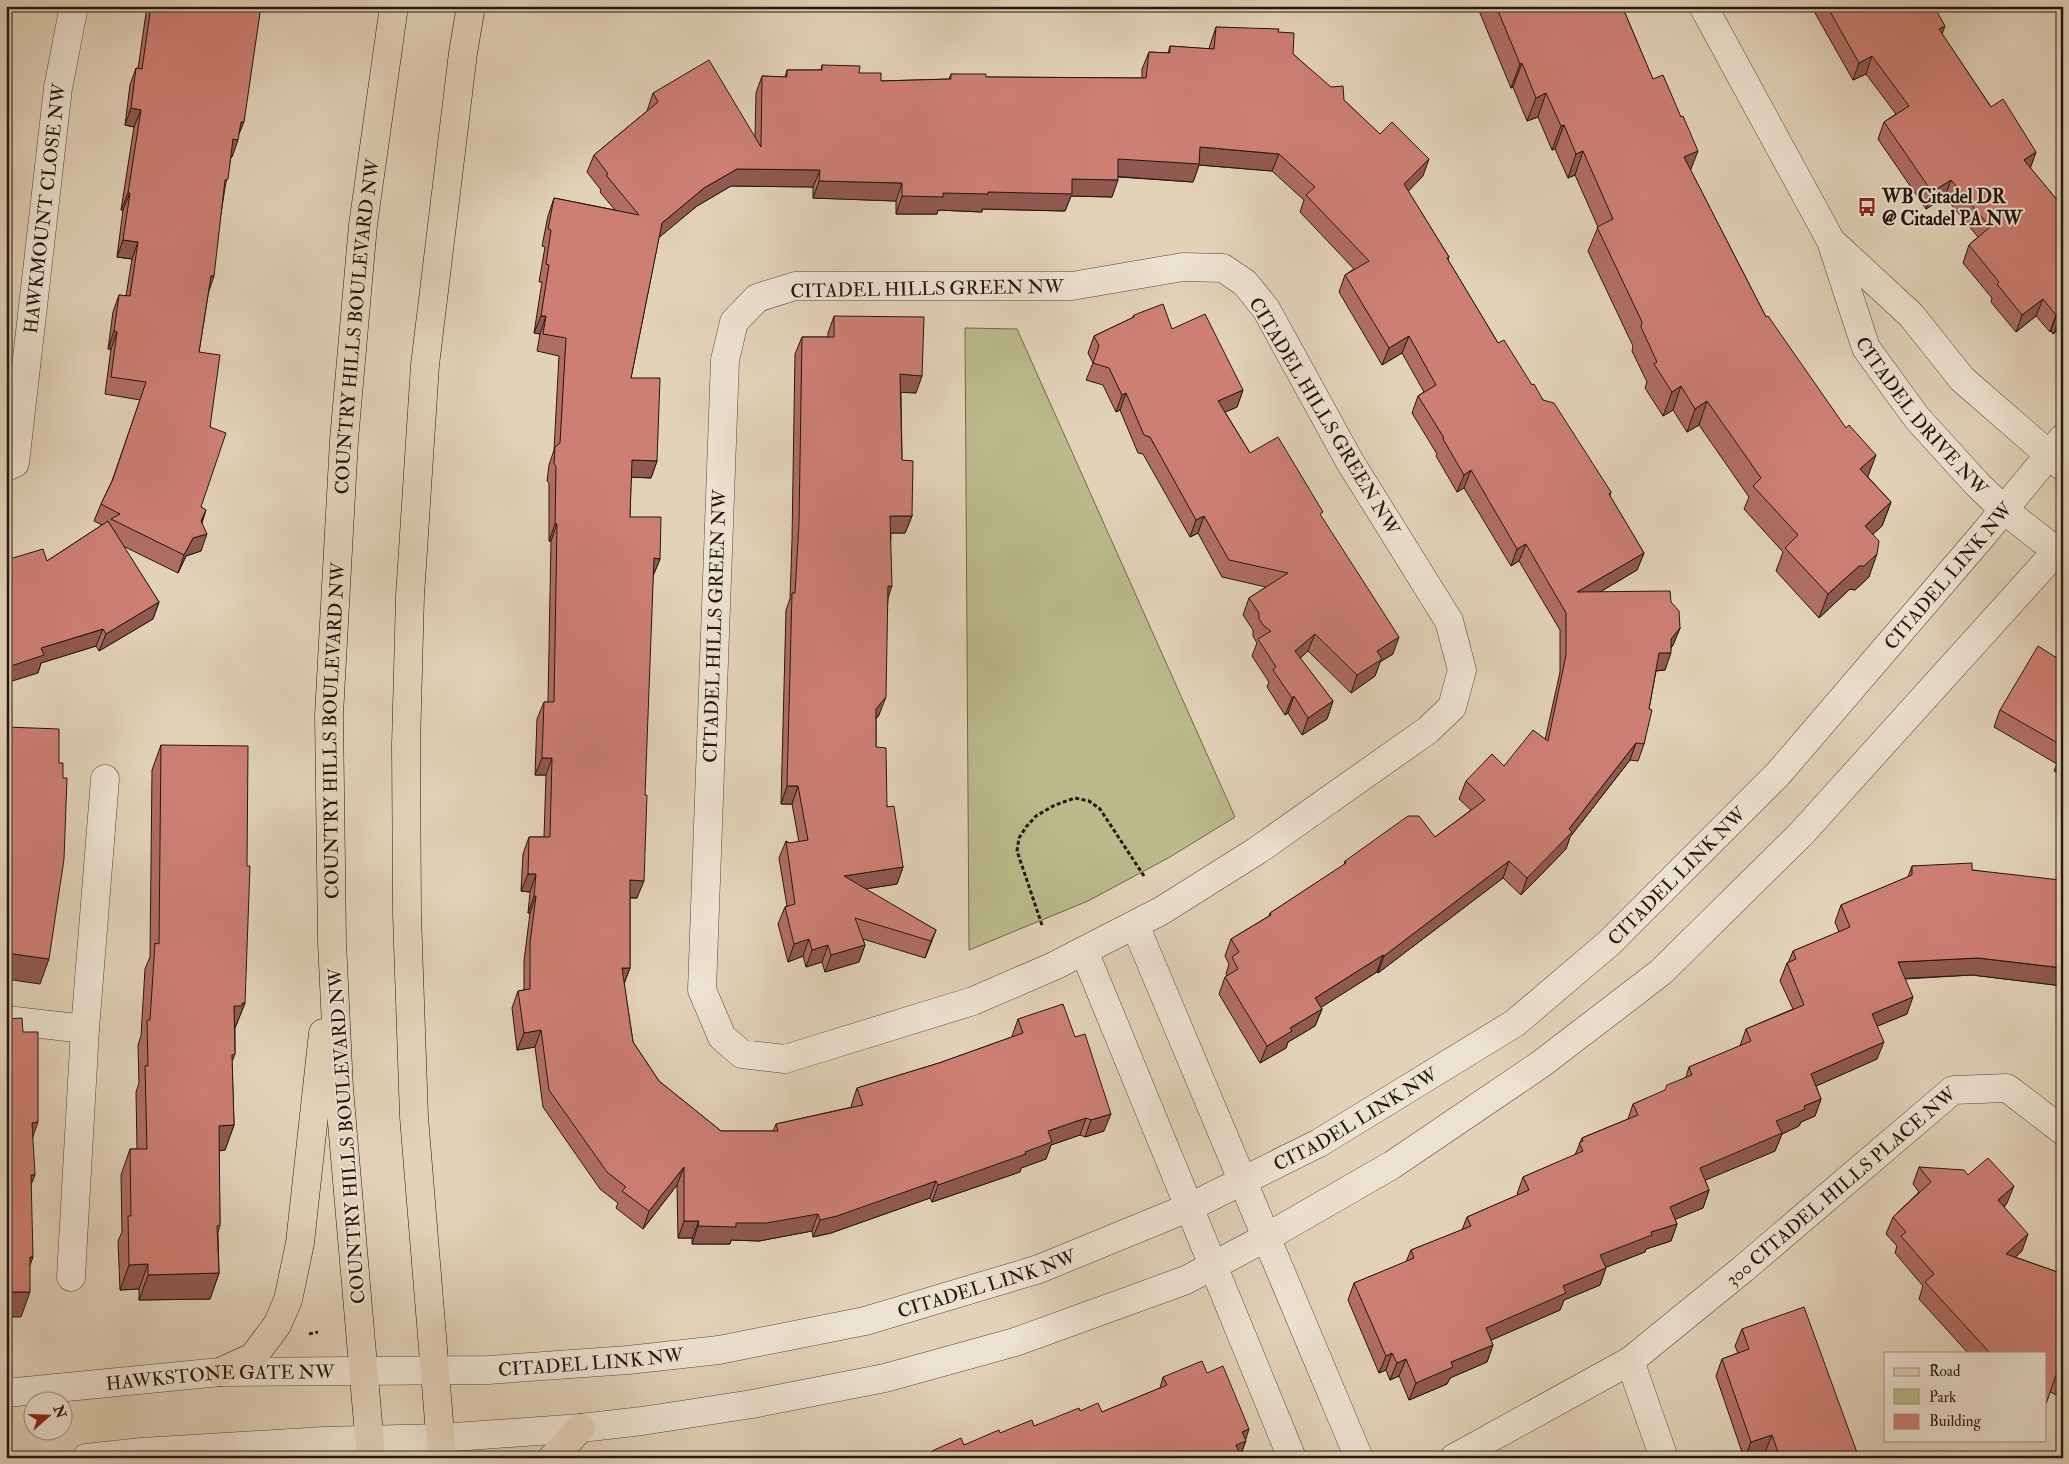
<svg xmlns="http://www.w3.org/2000/svg" width="2069" height="1464" viewBox="0 0 2069 1464" font-family="'IM FELL Double Pica',serif">
<style>
.green{fill:#baba8a;stroke:#6e684d}
.lines{fill:none;stroke-linecap:round;stroke-linejoin:round}
.minor-casing{stroke:#53463a;stroke-width:29}
.major-casing{stroke:#231710;stroke-width:29}
.path{stroke:#231710;stroke-width:3;stroke-dasharray:4 2.5;stroke-linecap:butt}
.minor{stroke:#ece2d1;stroke-width:28}
.major{stroke:#e2d2b8;stroke-width:28}
.wall{fill:#b06d64;stroke:#231710}
.shaded-wall{fill:#905951;stroke:#231710}
.building{fill:#cd7f74;stroke:#231710}
.labels{text-anchor:middle;stroke-width:4;stroke-linejoin:round;paint-order:stroke}
.poi-label{font-size:19px;font-weight:bold;fill:#231710;stroke:#ece2d1;text-anchor:start}
.street-label{font-size:19px;fill:#231710;stroke:#ece2d1}
</style>
<rect width="100%" height="100%" fill="#e2d2b8"/>
<filter id="stains"><feTurbulence type="fractalNoise" baseFrequency=".004" numOctaves="4"/><feColorMatrix values="0 0 0 0 .2 0 0 0 0 .09 0 0 0 0 .02 0 0 0 .5 -.17"/></filter>
<radialGradient id="worn" r=".72"><stop offset=".6" stop-color="#630" stop-opacity="0"/><stop offset="1" stop-color="#630" stop-opacity=".3"/></radialGradient>
<path class="green" d="M 965,328 L 1017,329 L 1235,817 L 1170,857 L 1088,901 L 969,950 Z"/>
<g class="lines">
<g class="minor-casing">
<g id="minor">
<path id="s1" d="M 1703,6 L 1831,241 L 1866,348 L 1917,418 L 1977,484 L 2004,510 L 2063,556"/>
<path d="M 1832,242 L 1911,315 L 1962,379 L 2062,466"/>
<path d="M 1183,267 L 1223,268 L 1245,283 L 1266,309 L 1350,462 L 1449,621 L 1462,670 L 1452,707 L 1428,730 L 1258,850 L 1161,911 L 1054,966 L 973,1001 L 785,1059 L 742,1054 L 722,1037 L 702,990 L 725,360 L 734,322 L 757,298 L 795,286 L 1072,286 Z"/>
<path id="s2" d="M 6,467 L 15,463 L 58,88 L 74,6"/>
<path d="M 1135,925 L 1359,1458"/>
<path d="M 1084,951 L 1292,1458"/>
<path d="M 6,1020 L 85,1029"/>
<path d="M 71,1277 L 85,1029 L 105,779"/>
<path id="s3" d="M 1630,1361 L 1743,1269 L 1953,1090 L 2007,1088 L 2063,1131"/>
<path id="s4" d="M 6,1393 L 220,1372 L 488,1370 L 628,1360 L 719,1350 L 865,1321 L 1039,1269 L 1190,1207 L 1319,1143 L 1515,1023 L 1609,943 L 1778,774 L 1982,536 L 2063,438"/>
<path d="M 86,1458 L 142,1452 L 324,1441 L 440,1438 L 581,1428 L 642,1421 L 752,1404 L 885,1378 L 1015,1342 L 1186,1280 L 1267,1237 L 1392,1165 L 1541,1064 L 1661,972 L 1801,834 L 2063,544"/>
<path d="M 1454,1458 L 1630,1361 L 1664,1458"/>
</g>
</g>
<g class="major-casing">
<g id="major">
<path d="M 220,1372 L 253,1357 L 277,1325 L 288,1300 L 300,1243 L 323,1033"/>
<path id="s5" d="M 371,1458 L 339,1088 L 332,942 L 329,715 L 344,440 L 363,225 L 394,6"/>
<path d="M 442,1458 L 414,1117 L 407,915 L 406,744 L 410,596 L 425,365 L 463,53 L 471,6"/>
<path d="M 552,1458 L 581,1428"/>
</g>
</g>
<path class="path" d="M 1042,925 L 1017,851 L 1019,838 L 1026,827 L 1036,816 L 1055,805 L 1075,798 L 1089,801 L 1100,809 L 1144,876
M 309,1334 L 318,1332"/>
<use href="#minor" class="minor"/>
<use href="#major" class="major"/>
</g>
<path class="wall" d="M 147,6 L 261,6 L 238,136 L 232,157 L 231,157 L 225,188 L 199,352 L 210,427 L 201,507 L 206,510 L 202,523 L 201,551 L 186,556 L 178,573 L 123,546 L 159,602 L 153,619 L 99,651 L 96,646 L 41,663 L 38,673 L 47,561 L 102,525 L 94,521 L 101,504 L 112,481 L 140,400 L 105,394 L 111,349 L 108,349 L 113,312 L 119,295 L 126,296 L 132,259 L 117,257 L 123,210 L 121,210 L 134,127 L 125,125 L 130,85 L 136,68 L 138,69 Z
M 1477,6 L 1622,6 L 1691,171 L 1766,317 L 1868,477 L 1891,502 L 1882,526 L 1873,534 L 1869,577 L 1855,590 L 1850,589 L 1819,618 L 1776,571 L 1783,552 L 1744,509 L 1749,497 L 1699,425 L 1687,432 L 1673,410 L 1663,416 L 1645,388 L 1647,382 L 1632,351 L 1633,346 L 1588,251 L 1598,227 L 1575,175 L 1568,178 L 1555,149 L 1552,150 L 1538,117 L 1527,121 L 1513,87 L 1511,88 Z
M 1811,6 L 1934,6 L 1942,34 L 1991,107 L 2036,152 L 2030,168 L 2063,207 L 2063,328 L 2061,330 L 2060,328 L 2053,334 L 2051,331 L 2050,332 L 2036,316 L 2016,332 L 1991,302 L 1992,298 L 1963,263 L 1969,245 L 1978,237 L 1945,197 L 1926,209 L 1878,139 L 1884,122 L 1896,114 L 1866,74 L 1853,80 Z
M 1216,27 L 1278,32 L 1293,54 L 1344,100 L 1423,176 L 1408,191 L 1449,257 L 1448,260 L 1498,343 L 1543,400 L 1611,492 L 1610,496 L 1644,553 L 1637,570 L 1600,592 L 1671,602 L 1680,628 L 1673,645 L 1671,648 L 1665,670 L 1656,671 L 1649,709 L 1644,744 L 1638,761 L 1630,760 L 1570,837 L 1566,849 L 1521,895 L 1503,878 L 1378,973 L 1377,972 L 1321,1007 L 1322,1009 L 1315,1026 L 1288,1042 L 1286,1048 L 1260,1063 L 1219,994 L 1225,977 L 1227,976 L 1226,974 L 1229,964 L 1225,956 L 1231,939 L 1269,916 L 1270,913 L 1344,865 L 1345,861 L 1435,837 L 1471,810 L 1459,799 L 1466,781 L 1504,766 L 1545,740 L 1560,672 L 1560,630 L 1519,561 L 1511,566 L 1464,488 L 1457,492 L 1436,456 L 1437,454 L 1412,413 L 1418,396 L 1424,392 L 1402,353 L 1382,365 L 1339,292 L 1345,275 L 1354,269 L 1300,212 L 1304,200 L 1272,171 L 1199,165 L 1193,182 L 1118,177 L 1112,197 L 1071,196 L 1065,211 L 982,209 L 982,212 L 938,210 L 937,214 L 896,214 L 896,201 L 813,198 L 813,187 L 731,186 L 697,206 L 659,237 L 631,378 L 657,461 L 651,478 L 631,477 L 630,517 L 660,559 L 653,576 L 637,898 L 630,898 L 630,968 L 624,984 L 633,1042 L 659,1081 L 721,1131 L 773,1131 L 776,1124 L 852,1107 L 851,1106 L 857,1088 L 939,1063 L 1012,1037 L 1012,1036 L 1018,1019 L 1104,1131 L 1085,1137 L 1080,1135 L 1051,1145 L 1046,1159 L 1021,1168 L 1020,1172 L 932,1202 L 930,1198 L 831,1233 L 813,1237 L 812,1231 L 759,1241 L 731,1240 L 730,1244 L 692,1244 L 692,1238 L 678,1238 L 677,1185 L 643,1229 L 616,1208 L 618,1203 L 600,1189 L 543,1107 L 535,1047 L 517,1050 L 512,1008 L 518,991 L 524,990 L 524,961 L 530,913 L 528,913 L 530,892 L 521,891 L 523,854 L 529,837 L 544,837 L 546,775 L 535,775 L 537,719 L 544,702 L 548,702 L 551,541 L 549,541 L 549,483 L 547,481 L 549,465 L 554,450 L 559,356 L 537,351 L 540,334 L 534,333 L 542,282 L 539,282 L 545,247 L 542,246 L 548,216 L 554,198 L 615,210 L 600,192 L 601,190 L 587,172 L 594,155 L 647,111 L 653,93 L 755,137 L 756,93 L 762,76 L 785,77 L 787,70 L 821,70 L 822,65 L 859,73 L 881,81 L 949,79 L 951,74 L 986,77 L 1142,78 L 1142,69 L 1149,52 L 1168,53 L 1170,46 L 1209,49 L 1210,45 Z
M 1134,315 L 1172,329 L 1243,390 L 1237,407 L 1225,412 L 1250,453 L 1321,517 L 1393,654 L 1380,662 L 1375,676 L 1351,693 L 1308,651 L 1300,658 L 1333,701 L 1327,719 L 1302,735 L 1288,713 L 1285,715 L 1267,687 L 1269,682 L 1252,656 L 1257,643 L 1253,636 L 1253,630 L 1243,615 L 1249,598 L 1266,587 L 1222,577 L 1198,533 L 1190,537 L 1143,454 L 1138,453 L 1120,410 L 1116,412 L 1103,385 L 1086,380 L 1093,363 L 1088,353 L 1094,336 L 1132,318 Z
M 834,316 L 916,393 L 901,392 L 902,460 L 912,516 L 905,533 L 891,533 L 888,599 L 879,715 L 876,719 L 876,747 L 887,807 L 903,867 L 897,884 L 865,889 L 936,930 L 925,958 L 863,939 L 865,945 L 859,962 L 825,972 L 822,962 L 806,967 L 803,956 L 788,962 L 778,924 L 785,907 L 787,906 L 779,858 L 786,841 L 789,843 L 799,842 L 792,804 L 781,804 L 786,610 L 790,599 L 792,540 L 795,354 L 802,337 L 828,337 L 828,333 Z
M 2063,656 L 2063,776 L 2054,771 L 2057,764 L 1994,727 L 2000,710 L 2060,660 Z
M 161,745 L 245,1003 L 235,1028 L 235,1054 L 232,1062 L 234,1125 L 225,1150 L 219,1151 L 220,1225 L 218,1233 L 219,1273 L 210,1299 L 139,1300 L 139,1289 L 120,1290 L 118,1241 L 122,1232 L 121,1175 L 130,1149 L 137,1149 L 136,1092 L 139,1083 L 138,1045 L 141,1036 L 145,969 L 150,957 L 152,770 Z
M 1912,866 L 1972,870 L 2060,884 L 2063,885 L 2063,986 L 1972,975 L 1905,979 L 1907,1014 L 1877,1026 L 1877,1059 L 1816,1086 L 1821,1099 L 1815,1116 L 1801,1122 L 1799,1126 L 1782,1134 L 1775,1151 L 1705,1180 L 1709,1190 L 1703,1208 L 1675,1219 L 1677,1224 L 1671,1241 L 1646,1249 L 1645,1252 L 1606,1267 L 1600,1285 L 1564,1300 L 1560,1310 L 1491,1340 L 1493,1345 L 1487,1362 L 1450,1378 L 1447,1384 L 1409,1400 L 1399,1376 L 1390,1380 L 1386,1370 L 1379,1373 L 1348,1300 L 1354,1283 L 1406,1262 L 1411,1250 L 1462,1230 L 1467,1217 L 1518,1195 L 1517,1194 L 1523,1177 L 1575,1155 L 1582,1138 L 1628,1119 L 1633,1104 L 1665,1091 L 1686,1077 L 1689,1067 L 1740,1046 L 1746,1029 L 1793,1009 L 1780,981 L 1787,963 L 1788,963 L 1793,951 L 1839,932 L 1835,922 L 1841,905 L 1908,877 Z
M 1919,1167 L 1968,1175 L 2007,1203 L 2004,1207 L 2022,1251 L 2015,1257 L 2063,1274 L 2063,1398 L 2050,1392 L 2045,1406 L 2045,1353 L 1968,1353 L 1919,1299 L 1923,1286 L 1895,1253 L 1897,1246 L 1886,1234 L 1893,1217 L 1919,1192 L 1913,1184 Z
M 1742,1329 L 1859,1458 L 1768,1458 L 1765,1452 L 1748,1458 L 1744,1458 L 1716,1376 L 1722,1359 L 1738,1353 L 1735,1346 Z
M 1207,1373 L 1246,1441 L 1240,1456 L 929,1458 L 932,1451 L 964,1445 L 1000,1433 L 1034,1426 L 1080,1411 L 1102,1412 L 1160,1388 L 1163,1377 Z"/>
<path class="shaded-wall" d="M 958,6 L 1001,6 L 957,8 Z
M 1945,26 L 1939,43 L 1939,29 Z
M 1872,56 L 1866,74 L 1853,80 L 1859,63 Z
M 1522,63 L 1513,87 L 1511,88 L 1520,64 Z
M 1546,93 L 1538,117 L 1527,121 L 1536,98 Z
M 131,108 L 141,110 L 134,127 L 125,125 Z
M 241,122 L 244,122 L 237,139 Z
M 1564,125 L 1555,149 L 1552,150 L 1561,126 Z
M 233,139 L 238,140 L 232,157 L 227,156 Z
M 1200,147 L 1279,154 L 1272,171 L 1199,165 L 1193,182 L 1111,176 L 1118,159 Z
M 1583,151 L 1575,175 L 1568,178 L 1576,154 Z
M 1698,151 L 1689,174 L 1684,157 Z
M 2036,152 L 2030,169 L 2024,160 Z
M 1429,159 L 1423,176 L 1398,202 L 1404,184 Z
M 737,169 L 820,170 L 813,187 L 731,186 L 697,206 L 656,240 L 662,223 L 704,188 Z
M 1072,179 L 1118,180 L 1112,197 L 1071,196 L 1065,211 L 982,209 L 982,212 L 938,210 L 937,214 L 896,214 L 902,196 L 943,193 L 988,192 Z
M 1951,180 L 1945,197 L 1926,209 L 1932,192 Z
M 819,181 L 902,183 L 896,201 L 813,198 Z
M 128,193 L 130,193 L 123,210 L 121,210 Z
M 123,240 L 138,242 L 132,259 L 117,257 Z
M 211,276 L 214,276 L 208,294 Z
M 2043,299 L 2036,316 L 2016,332 L 2022,315 Z
M 2057,314 L 2051,331 L 2050,332 L 2056,315 Z
M 2063,314 L 2063,321 L 2060,328 L 2053,334 L 2060,316 Z
M 541,316 L 546,316 L 540,334 L 534,333 Z
M 114,331 L 117,332 L 111,349 L 108,349 Z
M 1409,336 L 1402,353 L 1382,365 L 1389,348 Z
M 900,374 L 922,376 L 916,393 L 894,392 Z
M 1681,386 L 1673,410 L 1663,416 L 1672,392 Z
M 1243,390 L 1237,407 L 1212,418 L 1218,401 Z
M 1126,393 L 1120,410 L 1116,412 L 1122,395 Z
M 1707,401 L 1699,425 L 1687,432 L 1695,409 Z
M 1876,455 L 1867,479 L 1860,469 Z
M 632,460 L 657,461 L 651,478 L 626,477 Z
M 1471,470 L 1464,488 L 1457,492 L 1464,475 Z
M 1891,502 L 1882,526 L 1856,549 L 1865,526 Z
M 206,510 L 200,527 L 201,521 Z
M 890,516 L 912,516 L 905,533 L 884,533 Z
M 1204,516 L 1198,533 L 1190,537 L 1196,520 Z
M 555,524 L 557,524 L 551,541 L 549,541 Z
M 207,534 L 201,551 L 186,556 L 178,573 L 184,555 L 193,538 Z
M 1526,544 L 1519,561 L 1511,566 L 1517,549 Z
M 1644,553 L 1637,570 L 1571,609 L 1577,592 Z
M 1877,554 L 1869,577 L 1855,590 L 1850,589 L 1819,618 L 1828,594 L 1859,566 Z
M 654,558 L 660,559 L 653,576 L 647,576 Z
M 888,586 L 892,586 L 886,604 Z
M 159,602 L 153,619 L 99,651 L 106,634 Z
M 1680,628 L 1673,645 L 1667,653 L 1671,653 L 1665,670 L 1653,671 L 1659,653 Z
M 103,629 L 96,646 L 41,663 L 38,673 L 6,683 L 6,667 L 41,648 Z
M 1315,634 L 1308,651 L 1289,668 L 1295,651 Z
M 1399,637 L 1393,654 L 1380,662 L 1375,676 L 1351,693 L 1357,675 L 1377,651 Z
M 1294,696 L 1288,713 L 1285,715 L 1292,698 Z
M 886,697 L 879,715 L 869,726 L 876,709 Z
M 1333,701 L 1327,719 L 1302,735 L 1308,718 Z
M 1636,743 L 1630,760 L 1570,837 L 1566,849 L 1521,895 L 1527,878 L 1569,829 Z
M 542,758 L 552,758 L 546,775 L 535,775 Z
M 787,786 L 798,786 L 792,804 L 781,804 Z
M 1509,861 L 1503,878 L 1378,973 L 1384,956 Z
M 903,867 L 897,884 L 838,893 L 844,876 Z
M 528,874 L 536,874 L 530,892 L 521,891 Z
M 630,880 L 644,881 L 637,898 L 623,897 Z
M 534,896 L 536,896 L 530,913 L 528,913 Z
M 936,930 L 929,948 L 925,958 L 931,941 Z
M 809,939 L 803,956 L 788,962 L 794,944 Z
M 828,945 L 822,962 L 806,967 L 812,950 Z
M 865,945 L 859,962 L 825,972 L 831,955 Z
M 6,953 L 49,959 L 40,984 L 6,979 Z
M 1383,955 L 1377,972 L 1309,1015 L 1315,998 Z
M 1978,958 L 2063,968 L 2063,986 L 1972,975 L 1892,979 L 1898,962 Z
M 622,968 L 630,968 L 623,986 Z
M 1913,997 L 1907,1014 L 1866,1031 L 1872,1014 Z
M 242,1003 L 245,1003 L 235,1028 L 234,1028 L 234,1006 Z
M 1322,1009 L 1315,1026 L 1288,1042 L 1286,1048 L 1260,1063 L 1267,1046 L 1290,1028 Z
M 541,1030 L 535,1047 L 517,1050 L 524,1033 Z
M 1884,1042 L 1877,1059 L 1805,1091 L 1811,1074 Z
M 1821,1099 L 1815,1116 L 1801,1122 L 1799,1126 L 1782,1134 L 1775,1151 L 1694,1185 L 1700,1168 L 1776,1121 L 1804,1106 Z
M 1111,1114 L 1104,1131 L 1085,1137 L 1091,1120 Z
M 1086,1118 L 1080,1135 L 1051,1145 L 1046,1159 L 1021,1168 L 1020,1172 L 932,1202 L 938,1185 L 1025,1152 L 1048,1131 Z
M 38,1122 L 29,1148 L 32,1123 Z
M 234,1125 L 225,1150 L 210,1151 L 219,1126 Z
M 684,1167 L 677,1185 L 643,1229 L 649,1211 Z
M 31,1175 L 35,1175 L 25,1200 Z
M 936,1181 L 930,1198 L 831,1233 L 813,1237 L 820,1220 Z
M 2014,1186 L 2007,1203 L 1992,1217 L 1998,1200 Z
M 1709,1190 L 1703,1208 L 1664,1224 L 1670,1207 Z
M 818,1214 L 812,1231 L 759,1241 L 731,1240 L 730,1244 L 692,1244 L 698,1226 Z
M 684,1221 L 699,1221 L 692,1238 L 678,1238 Z
M 1677,1224 L 1671,1241 L 1646,1249 L 1645,1252 L 1594,1272 L 1600,1255 L 1651,1232 Z
M 2028,1234 L 2022,1251 L 2000,1271 L 2006,1254 Z
M 30,1257 L 33,1257 L 24,1282 Z
M 148,1264 L 139,1289 L 120,1290 L 129,1265 Z
M 1606,1268 L 1600,1285 L 1564,1300 L 1560,1310 L 1480,1345 L 1486,1328 L 1563,1286 Z
M 219,1273 L 210,1299 L 139,1300 L 148,1275 Z
M 6,1292 L 30,1292 L 21,1317 L 6,1317 Z
M 1493,1345 L 1487,1362 L 1450,1378 L 1447,1384 L 1409,1400 L 1416,1383 L 1451,1362 Z
M 1392,1353 L 1386,1370 L 1379,1373 L 1386,1356 Z
M 1406,1359 L 1399,1376 L 1390,1380 L 1397,1363 Z
M 1249,1429 L 1240,1458 L 1231,1458 L 1242,1432 Z
M 1772,1435 L 1765,1452 L 1748,1458 L 1745,1458 L 1751,1442 Z"/>
<path class="building" d="M 151,6 L 261,6 L 244,122 L 241,122 L 238,140 L 233,139 L 228,179 L 225,180 L 214,276 L 211,276 L 199,352 L 220,355 L 210,427 L 226,433 L 201,507 L 206,510 L 201,521 L 207,534 L 193,538 L 184,555 L 111,519 L 120,514 L 101,504 L 113,479 L 146,382 L 111,377 L 117,332 L 114,331 L 119,295 L 130,296 L 138,242 L 123,240 L 130,193 L 128,193 L 141,110 L 131,108 L 136,68 L 142,69 Z
M 1496,6 L 1622,6 L 1653,79 L 1663,75 L 1681,117 L 1683,116 L 1698,151 L 1684,157 L 1766,317 L 1768,316 L 1846,428 L 1849,425 L 1876,455 L 1860,469 L 1891,502 L 1865,526 L 1879,541 L 1877,554 L 1864,566 L 1859,566 L 1828,594 L 1785,548 L 1798,535 L 1753,486 L 1761,478 L 1707,401 L 1695,409 L 1681,386 L 1672,392 L 1654,364 L 1657,362 L 1641,327 L 1642,322 L 1597,227 L 1613,219 L 1583,151 L 1576,154 L 1564,125 L 1561,126 L 1546,93 L 1536,98 L 1522,63 L 1520,64 Z
M 1827,6 L 1934,6 L 1945,26 L 1939,29 L 1991,107 L 2003,99 L 2036,152 L 2024,160 L 2063,207 L 2063,314 L 2060,316 L 2057,314 L 2056,315 L 2043,299 L 2022,315 L 1997,284 L 1999,282 L 1969,245 L 1990,227 L 1951,180 L 1932,192 L 1884,122 L 1909,106 L 1872,56 L 1859,63 Z
M 1216,27 L 1279,29 L 1278,32 L 1294,33 L 1293,54 L 1331,87 L 1343,86 L 1344,100 L 1380,134 L 1392,122 L 1429,159 L 1404,184 L 1449,257 L 1447,258 L 1498,343 L 1504,340 L 1532,385 L 1534,384 L 1543,400 L 1554,403 L 1611,492 L 1609,494 L 1644,553 L 1577,592 L 1670,591 L 1671,602 L 1679,611 L 1680,628 L 1671,639 L 1671,653 L 1659,653 L 1649,709 L 1652,710 L 1644,744 L 1636,743 L 1569,829 L 1572,832 L 1527,878 L 1509,861 L 1384,956 L 1383,955 L 1315,998 L 1322,1009 L 1290,1028 L 1292,1031 L 1267,1046 L 1225,977 L 1238,969 L 1232,957 L 1239,952 L 1231,939 L 1271,915 L 1270,913 L 1346,863 L 1345,861 L 1408,816 L 1419,816 L 1435,837 L 1485,800 L 1466,781 L 1492,754 L 1504,766 L 1533,730 L 1548,741 L 1566,655 L 1566,613 L 1526,544 L 1517,549 L 1471,470 L 1464,475 L 1443,439 L 1444,438 L 1418,396 L 1436,385 L 1409,336 L 1389,348 L 1345,275 L 1369,261 L 1306,195 L 1315,187 L 1279,154 L 1200,147 L 1199,164 L 1118,159 L 1118,180 L 1072,179 L 1072,194 L 988,192 L 988,194 L 943,193 L 943,197 L 902,196 L 902,183 L 819,181 L 820,170 L 737,169 L 704,188 L 662,223 L 631,378 L 660,378 L 657,461 L 632,460 L 630,517 L 661,517 L 660,559 L 654,558 L 645,795 L 647,795 L 644,881 L 630,880 L 630,968 L 622,968 L 633,1042 L 659,1081 L 721,1131 L 778,1131 L 776,1124 L 863,1105 L 857,1088 L 939,1063 L 1023,1033 L 1018,1019 L 1063,1004 L 1075,1037 L 1085,1034 L 1111,1114 L 1091,1120 L 1086,1118 L 1048,1131 L 1052,1142 L 1025,1152 L 1026,1154 L 938,1185 L 936,1181 L 837,1216 L 820,1220 L 818,1214 L 766,1223 L 736,1223 L 736,1227 L 698,1226 L 699,1221 L 684,1221 L 684,1167 L 649,1211 L 622,1191 L 626,1187 L 607,1172 L 549,1090 L 541,1030 L 524,1033 L 518,991 L 530,989 L 530,943 L 536,896 L 534,896 L 536,874 L 528,874 L 529,837 L 550,837 L 552,758 L 542,758 L 544,702 L 554,702 L 557,524 L 555,524 L 556,466 L 554,464 L 555,447 L 560,443 L 566,338 L 543,334 L 546,316 L 541,316 L 549,265 L 546,264 L 551,230 L 548,229 L 554,198 L 639,215 L 606,175 L 608,174 L 594,155 L 658,102 L 653,93 L 709,60 L 761,147 L 762,76 L 787,77 L 787,70 L 822,70 L 822,65 L 860,66 L 859,73 L 881,73 L 881,81 L 951,79 L 951,74 L 986,74 L 986,77 L 1146,78 L 1149,52 L 1170,53 L 1170,46 L 1214,49 Z
M 1163,304 L 1172,329 L 1205,314 L 1243,390 L 1218,401 L 1250,453 L 1278,437 L 1323,512 L 1320,514 L 1399,637 L 1377,651 L 1382,659 L 1357,675 L 1315,634 L 1295,651 L 1333,701 L 1308,718 L 1294,696 L 1292,698 L 1273,670 L 1276,667 L 1258,639 L 1271,631 L 1264,626 L 1259,619 L 1259,613 L 1249,598 L 1288,573 L 1229,560 L 1204,516 L 1196,520 L 1150,437 L 1144,435 L 1126,393 L 1122,395 L 1109,368 L 1093,363 L 1099,346 L 1094,336 L 1134,317 L 1134,315 Z
M 834,316 L 924,317 L 922,376 L 900,374 L 902,460 L 913,461 L 912,516 L 890,516 L 892,586 L 888,586 L 886,697 L 876,709 L 876,747 L 886,748 L 887,807 L 894,806 L 903,867 L 844,876 L 936,930 L 931,941 L 855,918 L 865,945 L 831,955 L 828,945 L 812,950 L 809,939 L 794,944 L 785,907 L 795,904 L 786,841 L 789,843 L 808,840 L 798,786 L 787,786 L 792,593 L 795,593 L 799,523 L 802,337 L 834,337 Z
M 108,521 L 159,602 L 106,634 L 103,629 L 41,648 L 44,655 L 8,667 L 6,667 L 6,560 L 43,549 L 47,561 Z
M 2038,646 L 2060,660 L 2063,656 L 2063,746 L 2000,710 Z
M 6,727 L 59,729 L 59,763 L 63,763 L 63,778 L 67,778 L 64,859 L 49,959 L 6,953 Z
M 161,745 L 248,746 L 247,866 L 250,866 L 245,1003 L 242,1003 L 242,1006 L 234,1006 L 235,1054 L 232,1055 L 234,1125 L 219,1126 L 220,1225 L 217,1226 L 219,1273 L 148,1275 L 148,1264 L 129,1265 L 128,1216 L 131,1216 L 130,1149 L 147,1149 L 145,1066 L 148,1066 L 147,1020 L 150,1020 L 155,943 L 159,944 Z
M 1972,863 L 1972,870 L 2060,880 L 2060,884 L 2063,885 L 2063,968 L 1978,958 L 1898,962 L 1913,997 L 1872,1014 L 1884,1042 L 1811,1074 L 1821,1099 L 1804,1106 L 1805,1109 L 1776,1121 L 1782,1133 L 1700,1168 L 1709,1190 L 1670,1207 L 1677,1224 L 1651,1232 L 1652,1235 L 1600,1255 L 1606,1268 L 1563,1286 L 1566,1293 L 1486,1328 L 1493,1345 L 1451,1362 L 1453,1367 L 1416,1383 L 1406,1359 L 1397,1363 L 1392,1353 L 1386,1356 L 1354,1283 L 1414,1258 L 1411,1250 L 1471,1226 L 1467,1217 L 1529,1190 L 1523,1177 L 1583,1151 L 1579,1143 L 1583,1141 L 1582,1138 L 1638,1115 L 1633,1104 L 1665,1090 L 1667,1085 L 1692,1075 L 1689,1067 L 1751,1041 L 1746,1029 L 1804,1005 L 1787,963 L 1796,959 L 1793,951 L 1850,927 L 1841,905 L 1912,875 L 1912,866 Z
M 22,1018 L 23,1032 L 38,1032 L 38,1122 L 32,1123 L 35,1175 L 31,1175 L 33,1257 L 30,1257 L 30,1292 L 6,1292 L 6,1019 Z
M 1988,1158 L 2014,1186 L 1998,1200 L 2028,1234 L 2006,1254 L 2063,1274 L 2063,1378 L 2056,1375 L 2046,1404 L 2045,1404 L 2045,1353 L 1990,1353 L 1925,1282 L 1934,1274 L 1901,1236 L 1906,1232 L 1893,1217 L 1931,1182 L 1919,1167 L 1964,1170 L 1968,1175 Z
M 1804,1307 L 1859,1458 L 1780,1458 L 1772,1435 L 1751,1442 L 1722,1359 L 1749,1349 L 1742,1329 Z
M 1202,1361 L 1207,1373 L 1223,1366 L 1249,1429 L 1242,1432 L 1246,1441 L 1236,1445 L 1241,1458 L 930,1458 L 934,1456 L 932,1451 L 961,1438 L 964,1445 L 999,1430 L 1000,1433 L 1032,1420 L 1034,1426 L 1079,1408 L 1080,1411 L 1098,1403 L 1102,1412 L 1167,1385 L 1163,1377 Z
M 1568,1452 L 1570,1456 L 1572,1455 L 1573,1458 L 1556,1458 Z"/>
<defs>
<g id="bus-bare" transform="scale(1.5)"><path d="M-5-6H5V4H4V6H2V4H-2V6H-4V4H-5ZM-3.5-4V0h7V-4ZM-3.5 1.2v1.5H-2V1.2ZM2 1.2v1.5H3.5V1.2Z" fill="#8f2418" stroke="#ece2d1" stroke-width="2.5" paint-order="stroke"/></g>
</defs>
<g fill-rule="evenodd">
<use href="#bus-bare" x="1867" y="207"/>
</g>
<g class="labels">
<g class="poi-label">
<text x="1882" y="203">WB Citadel DR<tspan x="1882" dy="22">@ Citadel PA NW</tspan></text>
</g>
<g class="street-label">
<text dy="7" stroke="none"><textPath href="#s2" startOffset="266">HAWKMOUNT CLOSE NW</textPath></text>
<text transform="translate(927 288) rotate(-1)" y="7">CITADEL HILLS GREEN NW</text>
<text dy="7" stroke="none"><textPath href="#s5" startOffset="1134">COUNTRY HILLS BOULEVARD NW</textPath></text>
<text dy="7" stroke="none"><textPath href="#s1" startOffset="468">CITADEL DRIVE NW</textPath></text>
<text transform="translate(1325 416) rotate(59)" y="7">CITADEL HILLS GREEN NW</text>
<text dy="7" stroke="none"><textPath href="#s4" startOffset="2206">CITADEL LINK NW</textPath></text>
<text transform="translate(714 626) rotate(-88)" y="7">CITADEL HILLS GREEN NW</text>
<text dy="7" stroke="none"><textPath href="#s5" startOffset="729">COUNTRY HILLS BOULEVARD NW</textPath></text>
<text dy="7" stroke="none"><textPath href="#s4" startOffset="1801">CITADEL LINK NW</textPath></text>
<text dy="7" stroke="none"><textPath href="#s4" startOffset="1396">CITADEL LINK NW</textPath></text>
<text transform="translate(346 1136) rotate(-94)" y="7">COUNTRY HILLS BOULEVARD NW</text>
<text dy="7" stroke="none"><textPath href="#s3" startOffset="274">300 CITADEL HILLS PLACE NW</textPath></text>
<text dy="7" stroke="none"><textPath href="#s4" startOffset="991">CITADEL LINK NW</textPath></text>
<text dy="7" stroke="none"><textPath href="#s4" startOffset="586">CITADEL LINK NW</textPath></text>
<text dy="7" stroke="none"><textPath href="#s4" startOffset="215">HAWKSTONE GATE NW</textPath></text>
</g>
</g>
<rect width="2069" height="1464" fill="none" stroke="#e2d2b8" stroke-width="25"/>
<rect x="8" y="8" width="2054" height="1449" fill="none" stroke="#231710" stroke-width="2.5"/>
<rect x="12" y="12" width="2044" height="1439" fill="none" stroke="#231710"/>
<rect x="1884" y="1352" width="162" height="90" fill="#ece2d1" stroke="#9c9184"/>
<rect x="1894" y="1368" width="25" height="8" fill="#e2d2b8" stroke="#9c9184"/>
<text x="1929" y="1376" font-size="15" fill="#231710">Road</text>
<rect x="1894" y="1389" width="25" height="15" fill="#baba8a" stroke="#9c9184"/>
<text x="1929" y="1402" font-size="15" fill="#231710">Park</text>
<rect x="1894" y="1414" width="25" height="15" fill="#cd7f74" stroke="#9c9184"/>
<text x="1929" y="1426" font-size="15" fill="#231710">Building</text>
<g transform="translate(48 1416) rotate(70)"><circle r="24" fill="#ece2d1" stroke="#9c9184"/>
<path d="M0-4L9 19L0 12L-9 19Z" fill="#8f2418"/>
<text y="-8" font-size="14" font-weight="bold" text-anchor="middle" fill="#231710">N</text>
</g>
<rect width="100%" height="100%" filter="url(#stains)"/>
<rect width="100%" height="100%" fill="url(#worn)"/>
</svg>
